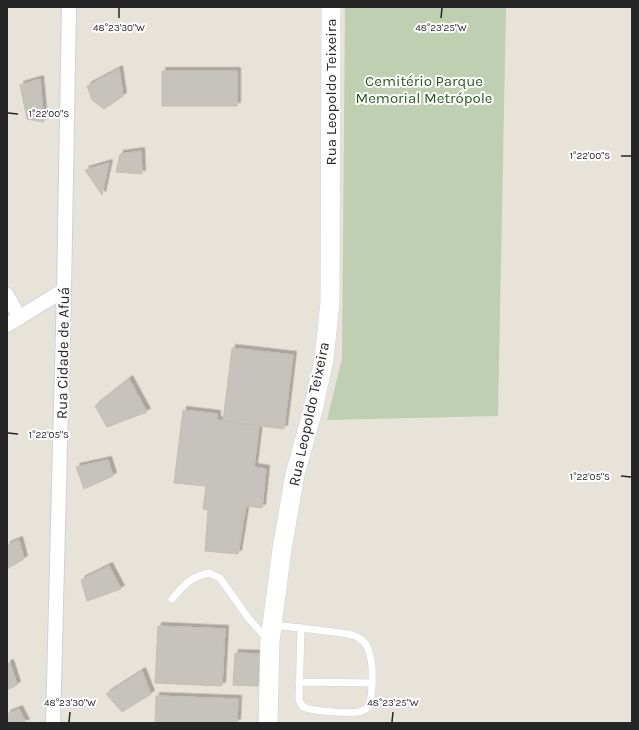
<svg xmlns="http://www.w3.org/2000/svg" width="639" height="730" viewBox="0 0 639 730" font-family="Karla,sans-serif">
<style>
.cemetery{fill:#becfb2}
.building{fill:#c6c2bc;stroke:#c2bfb4;filter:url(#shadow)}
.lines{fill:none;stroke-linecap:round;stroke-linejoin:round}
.service-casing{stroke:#cfd0de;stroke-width:8}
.minor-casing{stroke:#cfd0de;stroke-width:16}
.secondary-casing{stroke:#cfd0de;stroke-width:20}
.service{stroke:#fff;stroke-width:7}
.minor{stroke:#fff;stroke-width:14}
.secondary{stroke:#fff;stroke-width:19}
.ticks{fill:none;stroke:#262626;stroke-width:1.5}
.labels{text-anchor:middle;stroke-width:4;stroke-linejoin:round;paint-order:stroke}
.park-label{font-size:15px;fill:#275920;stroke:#fff}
.street-label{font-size:15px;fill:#262626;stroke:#fff}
.ticks-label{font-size:10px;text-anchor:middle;fill:#262626;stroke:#fff;stroke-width:4;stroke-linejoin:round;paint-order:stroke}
</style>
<defs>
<filter id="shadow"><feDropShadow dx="3.5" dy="-3.5" stdDeviation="0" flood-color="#0004"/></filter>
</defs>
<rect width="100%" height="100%" fill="#e8e3d9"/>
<path class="cemetery" d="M 345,7 L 506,7 L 498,416 L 327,420 L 342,358 Z"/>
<path class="building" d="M 119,69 L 123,96 L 104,109 L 92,100 L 87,86 Z
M 162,71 L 237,71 L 237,106 L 162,106 Z
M 40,79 L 44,122 L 27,119 L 20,85 Z
M 141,151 L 142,174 L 116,172 L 120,154 Z
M 109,163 L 102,195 L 85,170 Z
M 232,348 L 293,355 L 284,429 L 223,421 Z
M 129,379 L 147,412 L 107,427 L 95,406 Z
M 183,410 L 217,414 L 217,420 L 259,426 L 254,467 L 266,469 L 262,508 L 246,506 L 238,554 L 205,551 L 208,510 L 203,509 L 206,486 L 174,483 Z
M 108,460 L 113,476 L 84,489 L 76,467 Z
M 19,540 L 24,559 L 7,569 L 7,545 Z
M 109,566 L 121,589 L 87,601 L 81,580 Z
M 158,626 L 225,629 L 222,686 L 155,683 Z
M 235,653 L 260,654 L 258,686 L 233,685 Z
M 10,663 L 17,685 L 7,690 L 7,664 Z
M 142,671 L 151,694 L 122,712 L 106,694 Z
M 156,696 L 238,699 L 237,723 L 155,723 Z
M 19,709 L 26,723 L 7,723 L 7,714 Z"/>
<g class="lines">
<g class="service-casing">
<path id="service" d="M 172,599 C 184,585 190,577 209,573 L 220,578 L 249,619 L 268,640
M 272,625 C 292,627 312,629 333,632 C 341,633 351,633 359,638 C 365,641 369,649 370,655 C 373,665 374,702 366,709 C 359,716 313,711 303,707 L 299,700 L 301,628
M 299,682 L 372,683"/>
</g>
<g class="minor-casing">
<path id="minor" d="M 7,295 L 20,318
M 7,325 L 64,290
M 53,723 L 64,290 L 69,7"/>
</g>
<g class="secondary-casing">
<path id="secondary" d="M 268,723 L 270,641 L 282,549 L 295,474 L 313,410 L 324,359 L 330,303 L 331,7"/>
</g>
<use href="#service" class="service"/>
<use href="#minor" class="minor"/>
<use href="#secondary" class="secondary"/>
</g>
<path class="ticks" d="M 119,18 L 119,8M 441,18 L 442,8M 8,113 L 18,114M 621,156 L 631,156M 8,433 L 18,434M 621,476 L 631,477M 69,722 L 70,712M 392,722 L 393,712"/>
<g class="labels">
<g class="park-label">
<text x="424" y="86">Cemitério Parque<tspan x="424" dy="17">Memorial Metrópole</tspan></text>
</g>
<g class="street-label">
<text transform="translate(331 92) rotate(-90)" y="5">Rua Leopoldo Teixeira</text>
<text transform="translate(63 353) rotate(-89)" y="5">Rua Cidade de Afuá</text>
<text transform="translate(309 414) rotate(-78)" y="5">Rua Leopoldo Teixeira</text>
</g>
</g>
<g class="ticks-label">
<text x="119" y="31">48°23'30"W</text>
<text x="441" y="31">48°23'25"W</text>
<text x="49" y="117">1°22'00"S</text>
<text x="590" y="159">1°22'00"S</text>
<text x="49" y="438">1°22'05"S</text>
<text x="590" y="480">1°22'05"S</text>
<text x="70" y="706">48°23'30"W</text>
<text x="393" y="706">48°23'25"W</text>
</g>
<rect width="639" height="730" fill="none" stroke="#262626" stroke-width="16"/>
</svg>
